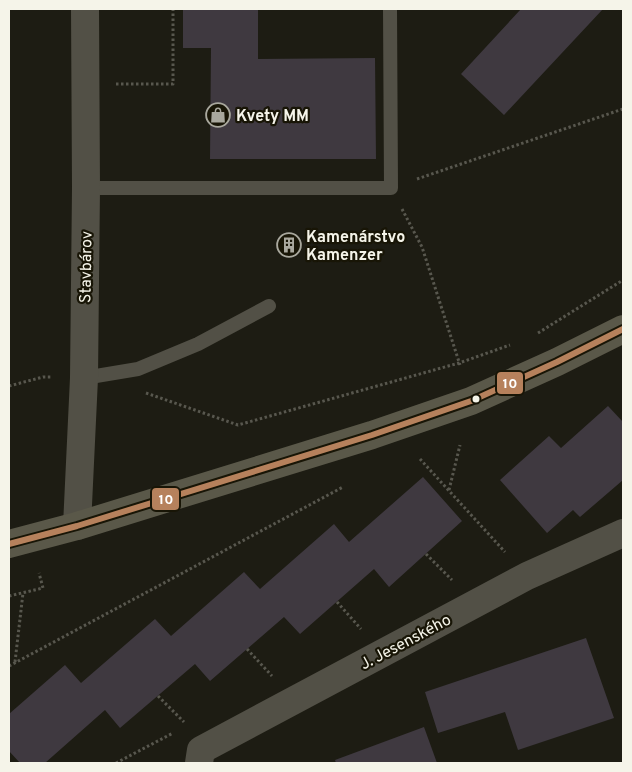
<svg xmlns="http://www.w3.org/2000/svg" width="632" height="772" viewBox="0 0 632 772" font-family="Overpass,sans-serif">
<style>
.building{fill:#3f3940}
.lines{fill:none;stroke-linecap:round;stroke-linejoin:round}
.path{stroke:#58574e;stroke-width:3;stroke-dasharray:2.5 2.5;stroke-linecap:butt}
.lane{stroke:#525046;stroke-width:14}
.street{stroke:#525046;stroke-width:28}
.primary{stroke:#5a5849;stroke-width:28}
.bus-1-casing{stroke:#181506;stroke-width:10}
.bus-1{stroke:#b6815c;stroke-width:6}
.bus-dot{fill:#f5f4e9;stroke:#181506;stroke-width:2}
.labels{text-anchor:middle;stroke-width:4.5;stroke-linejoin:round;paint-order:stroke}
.poi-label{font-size:16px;font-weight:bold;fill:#f5f4e9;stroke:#181506;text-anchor:start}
.street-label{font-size:16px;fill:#f5f4e9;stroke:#181506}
.line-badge{stroke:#181506;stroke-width:2}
.badge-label{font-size:14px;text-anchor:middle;font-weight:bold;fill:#fff}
</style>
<rect width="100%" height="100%" fill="#1d1c13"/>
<path class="building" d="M 183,9 L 258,9 L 258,59 L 375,58 L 376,159 L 210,159 L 211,48 L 183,48 Z
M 521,9 L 603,9 L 504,115 L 461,74 Z
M 608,406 L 623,422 L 623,480 L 580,517 L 573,510 L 547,533 L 500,480 L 549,436 L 561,448 Z
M 423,477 L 462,521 L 389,587 L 374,569 L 300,634 L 284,617 L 210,681 L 195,664 L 120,728 L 105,710 L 45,763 L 20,763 L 9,751 L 9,714 L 65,665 L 81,683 L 155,619 L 171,636 L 244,572 L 260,589 L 334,524 L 349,542 Z
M 586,638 L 614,718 L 518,750 L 505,712 L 438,733 L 425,692 Z
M 424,727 L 437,763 L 336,763 L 335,760 Z"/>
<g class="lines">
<path class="path" d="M 116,84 L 173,84 L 173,9
M 417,179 L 623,109
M 402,209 L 422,247 L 460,365
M 538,333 L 623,280
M 9,386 L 43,377 L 52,377
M 146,393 L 238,425 L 459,363 L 510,345
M 420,459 L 505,552
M 449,490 L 460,445
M 426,554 L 452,580
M 9,596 L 43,588 L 39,573
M 337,602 L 361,629
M 247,649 L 272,676
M 15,662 L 23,593
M 9,666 L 343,487
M 158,696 L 184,722
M 116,763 L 173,733"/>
<path class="lane" d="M 86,188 L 391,188 L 390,9
M 84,378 L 138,369 L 198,344 L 269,306"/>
<path class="street" d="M 77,526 L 84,378 L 86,188 L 85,9
M 199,763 L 201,750 L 527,576 L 623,533"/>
<path class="primary" d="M 9,544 L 77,526 L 372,435 L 471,401 L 557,362 L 623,329"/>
<g class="bus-1-casing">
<path id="bus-1" d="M 9,544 L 77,526 L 372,435 L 471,401 L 557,362 L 623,329"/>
</g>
<use href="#bus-1" class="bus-1"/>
</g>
<defs>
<g id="shop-ring" transform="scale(1.25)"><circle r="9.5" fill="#181506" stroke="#a9a89e" stroke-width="1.5"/><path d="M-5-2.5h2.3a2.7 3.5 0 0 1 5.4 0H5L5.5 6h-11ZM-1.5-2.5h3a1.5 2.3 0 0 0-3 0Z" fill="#a9a89e"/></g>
<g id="building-ring" transform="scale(1.25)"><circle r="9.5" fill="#181506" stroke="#a9a89e" stroke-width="1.5"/><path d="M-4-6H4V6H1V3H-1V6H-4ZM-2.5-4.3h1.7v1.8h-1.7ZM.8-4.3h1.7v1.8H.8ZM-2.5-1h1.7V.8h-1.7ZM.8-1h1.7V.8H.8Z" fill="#a9a89e"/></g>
</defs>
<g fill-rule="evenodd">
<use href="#shop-ring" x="218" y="115"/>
<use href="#building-ring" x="289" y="245"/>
</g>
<circle class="bus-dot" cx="476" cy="399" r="4.5"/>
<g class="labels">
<g class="poi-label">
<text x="236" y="121">Kvety MM</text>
<text x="306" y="242">Kamenárstvo<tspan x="306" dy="18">Kamenzer</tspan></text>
</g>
<g class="street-label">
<text transform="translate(85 267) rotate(-89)" y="6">Stavbárov</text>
<text transform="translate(405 641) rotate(-28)" y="6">J. Jesenského</text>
</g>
</g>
<g class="line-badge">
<rect x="496" y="371" width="28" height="24" rx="5" fill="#b6815c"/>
<rect x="151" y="487" width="29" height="24" rx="5" fill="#b6815c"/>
</g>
<g class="badge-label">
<text x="510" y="388">10</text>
<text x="166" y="504">10</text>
</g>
<rect width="632" height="772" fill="none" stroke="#f5f4e9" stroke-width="20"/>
</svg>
